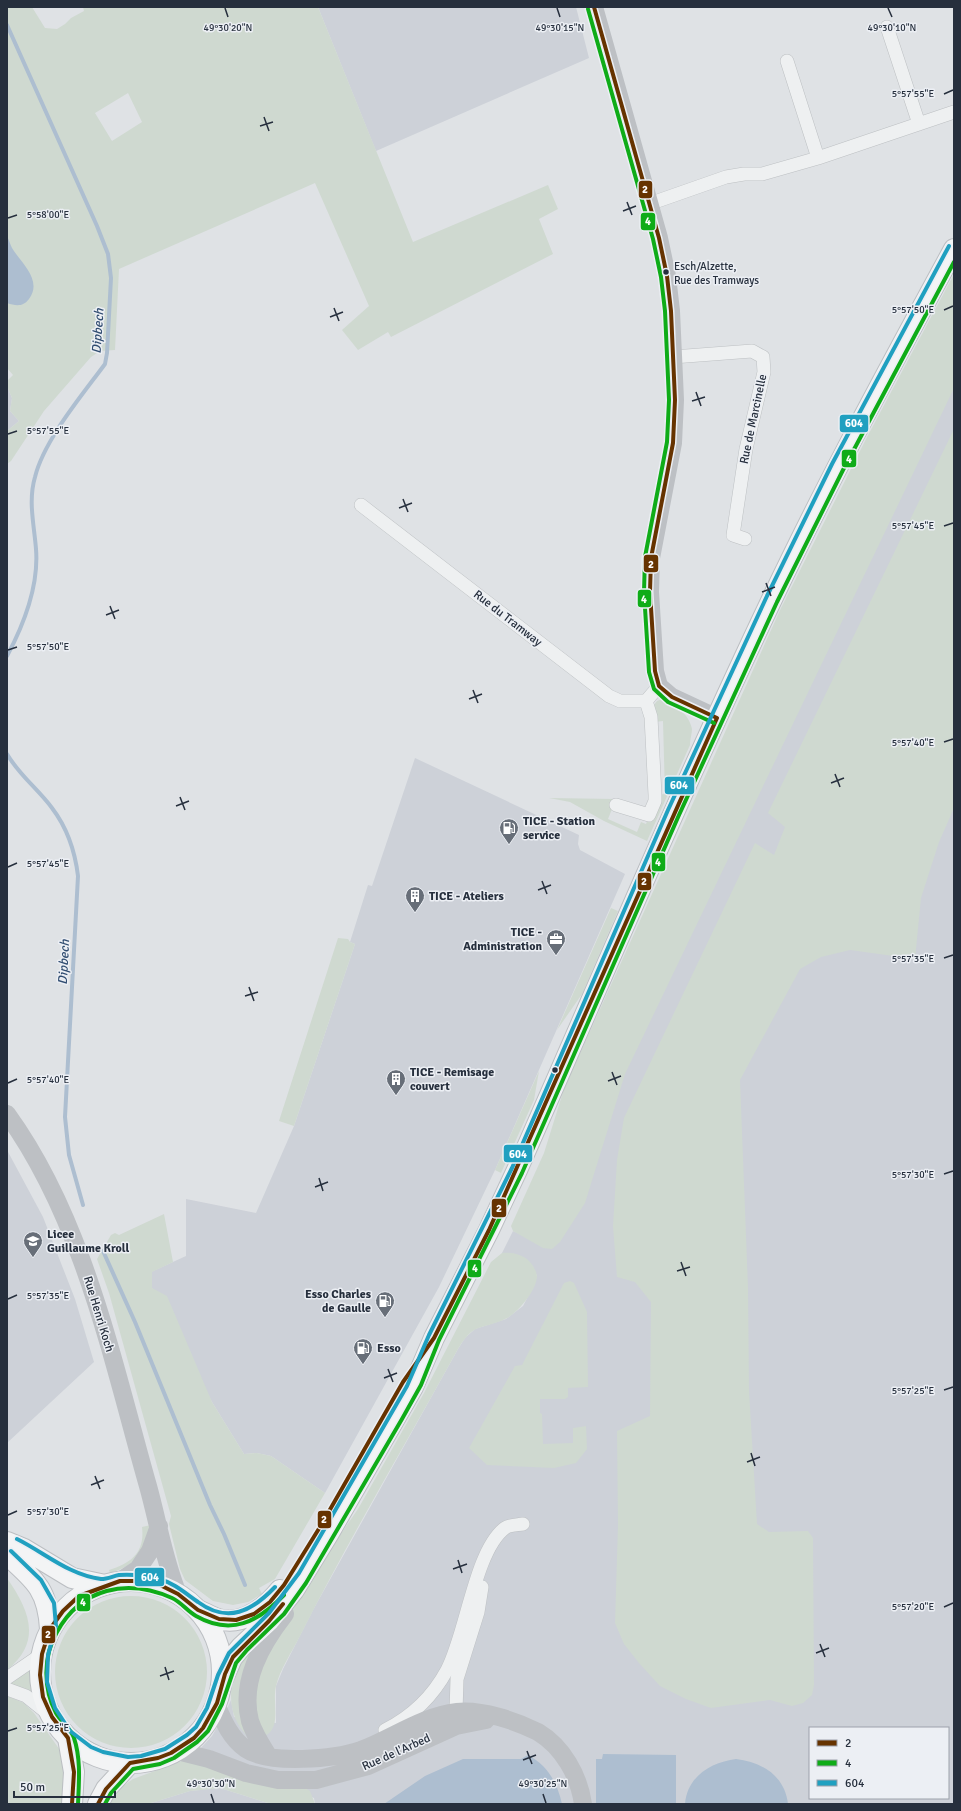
<svg xmlns="http://www.w3.org/2000/svg" width="961" height="1811" viewBox="0 0 961 1811" font-family="Signika,sans-serif">
<style>
.built{fill:#cdd1d8;fill-rule:evenodd}
.green{fill:#cfd9d0;fill-rule:evenodd}
.water{fill:#adbed0}
.lines{fill:none;stroke-linecap:round;stroke-linejoin:round}
.stream{stroke:#adbed0;stroke-width:4}
.street-casing{stroke:#bdc0c3;stroke-width:14}
.primary-casing{stroke:#bbbec2;stroke-width:22}
.street{stroke:#eef0f1;stroke-width:13}
.secondary{stroke:#bdc0c4;stroke-width:18}
.primary{stroke:#f3f4f5;stroke-width:20}
.bus-1-casing{stroke:#eceff4;stroke-width:7}
.bus-2-casing{stroke:#eceff4;stroke-width:7}
.bus-3-casing{stroke:#eceff4;stroke-width:7}
.bus-1{stroke:#630;stroke-width:4}
.bus-2{stroke:#0fac18;stroke-width:4}
.bus-3{stroke:#20a0c0;stroke-width:4}
.ticks{fill:none;stroke:#262f3d;stroke-width:1.5}
.bus-dot{fill:#262f3d;stroke:#eceff4;stroke-width:1.5}
.labels{text-anchor:middle;stroke-width:3;stroke-linejoin:round;paint-order:stroke}
.bus-label{font-size:11px;fill:#262f3d;stroke:#eceff4;text-anchor:start}
.street-label{font-size:12px;fill:#262f3d;stroke:#eceff4}
.poi-label{font-size:12px;font-weight:bold;fill:#262f3d;stroke:#eceff4;text-anchor:start}
.water-label{font-size:13px;font-style:italic;fill:#314d71;stroke:#eceff4}
.ticks-label{font-size:10px;text-anchor:middle;fill:#262f3d;stroke:#eceff4;stroke-width:3;stroke-linejoin:round;paint-order:stroke}
.line-badge{stroke:#eceff4;stroke-width:1.5}
.badge-label{font-size:11px;text-anchor:middle;font-weight:bold;fill:#fff}
</style>
<rect width="100%" height="100%" fill="#dfe2e5"/>
<path class="built" d="M 318,7 L 576,7 L 589,58 L 376,151 Z
M 954,363 L 954,1804 L 315,1804 L 314,1798 L 200,1749 L 212,1736 L 222,1719 L 231,1700 L 234,1717 L 276,1723 L 276,1686 L 283,1669 L 313,1610 L 458,1349 L 465,1338 L 475,1329 L 506,1319 L 523,1306 L 535,1283 L 537,1275 L 508,1253 L 502,1253 L 513,1231 L 533,1240 ZM 810,1728 L 948,1728 L 948,1798 L 810,1798 Z
M 7,386 L 12,398 L 10,411 L 19,421 L 7,431 Z
M 415,758 L 579,835 L 578,844 L 580,850 L 625,874 L 495,1170 L 439,1287 L 325,1493 L 271,1456 L 257,1453 L 244,1454 L 212,1402 L 152,1288 L 151,1272 L 186,1256 L 186,1199 L 256,1213 L 294,1126 L 355,944 L 350,942 L 368,885 L 372,886 Z
M 7,1150 L 43,1217 L 75,1299 L 94,1362 L 7,1443 Z
M 220,1788 L 271,1804 L 148,1804 L 190,1791 Z"/>
<path class="green" d="M 7,7 L 32,7 L 45,28 L 57,29 L 65,24 L 71,18 L 84,11 L 83,7 L 318,7 L 413,242 L 548,185 L 558,209 L 539,219 L 553,254 L 391,337 L 388,332 L 358,350 L 342,330 L 369,306 L 315,183 L 119,269 L 115,350 L 100,351 L 91,357 L 44,411 L 11,461 L 7,464 L 7,431 L 19,421 L 10,411 L 12,398 L 7,386 L 7,381 L 13,375 L 7,368 ZM 128,93 L 142,122 L 112,141 L 95,113 Z
M 954,274 L 954,388 L 625,1074 L 585,1203 L 560,1242 L 552,1249 L 543,1248 L 513,1231 L 511,1226 L 544,1153 L 564,1089 L 781,608 L 866,439 Z
M 954,429 L 954,808 L 939,842 L 921,898 L 915,959 L 850,950 L 821,957 L 800,969 L 740,1080 L 748,1287 L 749,1391 L 757,1524 L 769,1532 L 808,1531 L 813,1538 L 814,1685 L 812,1695 L 803,1703 L 792,1706 L 770,1700 L 711,1708 L 686,1699 L 660,1686 L 639,1663 L 624,1644 L 615,1623 L 618,1525 L 617,1431 L 650,1416 L 651,1302 L 635,1282 L 617,1277 L 613,1226 L 617,1160 L 624,1118 L 755,843 L 774,855 L 785,827 L 768,813 Z
M 662,699 C 675,706 689,713 692,729 C 692,733 690,740 690,745 L 647,841 L 604,821 L 570,802 L 549,798 L 616,799 L 608,819 L 637,832 L 641,822 L 646,824 L 655,801 L 655,795 L 665,794 L 663,721 L 655,722 L 654,705 L 657,701 Z
M 611,908 L 618,911 L 582,994 L 557,1030 Z
M 338,938 L 348,939 L 350,942 L 355,944 L 294,1126 L 279,1121 Z
M 539,1071 L 534,1100 L 501,1173 L 495,1170 Z
M 164,1214 L 173,1262 L 152,1272 L 152,1288 L 167,1296 L 212,1402 L 244,1454 L 257,1453 L 271,1456 L 325,1493 L 275,1579 L 259,1588 L 262,1594 L 248,1602 L 233,1605 L 213,1601 L 185,1580 L 180,1569 L 169,1524 L 171,1516 L 109,1293 L 97,1259 L 111,1235 L 115,1233 L 119,1235 Z
M 502,1253 C 511,1252 521,1254 528,1260 C 532,1264 536,1269 537,1276 C 537,1290 517,1314 505,1319 C 496,1324 485,1325 476,1329 C 468,1333 462,1342 458,1349 C 405,1445 349,1539 300,1636 C 292,1652 280,1669 276,1686 C 271,1707 287,1738 250,1739 C 226,1716 229,1692 236,1662 L 318,1567 L 358,1509 L 424,1393 L 491,1262 Z
M 570,1281 L 574,1283 L 587,1312 L 588,1387 L 568,1388 L 568,1397 L 565,1399 L 540,1399 L 540,1413 L 542,1414 L 543,1444 L 573,1443 L 573,1428 L 586,1426 L 587,1449 L 576,1463 L 554,1468 L 487,1465 L 469,1448 L 515,1366 L 522,1365 L 564,1283 Z
M 151,1525 C 141,1552 140,1564 110,1573 L 109,1570 C 132,1563 145,1552 142,1527 Z
M 7,1578 C 29,1610 43,1641 7,1670 Z
M55 1672a76 76 0 1 1 152 0a76 76 0 1 1-152 0Z
M 29,1669 L 31,1693 L 9,1683 Z
M 7,1696 L 24,1703 L 34,1713 L 64,1756 L 67,1767 L 64,1804 L 7,1804 Z
M 182,1761 L 299,1784 L 310,1791 L 315,1804 L 271,1804 L 220,1788 L 190,1791 L 148,1804 L 109,1804 L 123,1786 L 133,1779 Z"/>
<path class="water" d="M 7,236 C 9,240 10,244 12,248 C 21,263 43,280 29,299 C 23,307 16,306 7,303 Z
M 603,1754 L 676,1755 L 676,1804 L 596,1804 L 596,1759 L 602,1759 Z
M 528,1755 C 548,1766 557,1782 562,1804 L 384,1804 L 425,1776 L 463,1759 L 521,1759 Z
M 736,1759 C 762,1762 785,1776 788,1804 L 685,1804 C 687,1776 712,1762 736,1759 Z"/>
<g class="lines">
<path class="stream" d="M 7,25 L 97,226 L 108,254 L 111,278 L 107,353 L 105,364 C 83,394 44,440 35,477 C 28,501 34,524 36,549 C 39,586 24,624 7,656
M 7,754 C 19,775 38,789 52,808 C 68,829 75,851 78,876 L 65,1117 L 69,1155 L 83,1205
M 103,1251 L 135,1322 L 210,1505 L 224,1534 L 245,1585"/>
<g class="street-casing">
<path id="street" d="M 887,27 L 919,124
M 787,61 L 818,158
M 649,204 L 726,177 L 744,174 L 762,174 L 818,158 L 954,112
M 673,357 L 752,351 L 763,357 L 764,372 L 746,449 L 733,535 L 745,539
M 361,505 L 609,696 L 620,701 L 646,701 L 659,686
M 616,805 L 649,815 L 655,801 L 655,795 L 651,717 L 646,701
M 7,1678 L 42,1654
M 7,1689 L 26,1696 L 52,1717
M 452,1719 L 456,1712 L 457,1679 L 478,1612 L 482,1587
M 385,1730 C 411,1717 433,1696 447,1670 C 466,1635 475,1550 505,1528 C 509,1525 517,1525 523,1524"/>
</g>
<g class="primary-casing">
<path id="primary" d="M 7,1542 L 24,1549 L 72,1578 L 105,1585
M 7,1555 C 35,1580 48,1590 50,1629
M40 1672a91 91 0 1 1 182 0a91 91 0 1 1-182 0Z
M 198,1610 C 205,1613 212,1617 218,1619 C 243,1626 265,1608 280,1590
M 222,1681 L 232,1658 L 241,1647 L 269,1621 L 294,1590 L 329,1533 L 413,1387 L 434,1338 L 489,1230 L 517,1170 C 601,980 682,788 772,599 C 828,481 891,365 954,249
M 68,1738 L 74,1772 L 72,1804
M 98,1804 L 106,1789 L 130,1763"/>
</g>
<use href="#street" class="street"/>
<path class="secondary" d="M 594,7 L 659,238 L 667,276 L 671,311 L 675,400 L 673,443 L 651,558 L 650,592 L 655,671 L 659,686 L 672,697 L 717,718
M 7,1114 C 84,1220 113,1363 148,1486 C 158,1522 164,1560 178,1594
M 120,1581 L 138,1569 L 150,1551 L 159,1526
M 216,1704 C 223,1720 230,1738 246,1749 C 269,1765 335,1759 361,1750 C 393,1738 422,1716 457,1712 C 481,1709 516,1721 538,1732 C 563,1747 579,1776 583,1804
M 177,1751 L 209,1759 L 246,1773 L 278,1780 L 316,1780 L 368,1766 L 456,1726 L 486,1720
M 269,1757 C 262,1746 254,1734 250,1721 C 240,1681 261,1645 285,1614"/>
<use href="#primary" class="primary"/>
<g class="bus-1-casing">
<path id="bus-1" d="M 594,7 L 659,238 L 667,276 L 671,311 L 675,400 L 673,443 L 651,558 L 650,592 L 655,671 L 659,686 L 672,697 L 717,718
M 72,1804 L 74,1772 L 68,1738 L 52,1717 L 43,1697 L 40,1675 L 42,1654 L 50,1629 L 63,1611 L 79,1596 L 120,1581 L 140,1581 L 160,1585 L 178,1594 L 198,1610 L 219,1619 L 236,1620 L 254,1614 L 270,1602 L 284,1585 L 320,1527 L 403,1382 L 434,1338 L 489,1230 L 717,718
M 98,1804 L 106,1789 L 130,1763 L 158,1758 L 171,1753 L 194,1738 L 203,1728 L 217,1703 L 225,1674 L 233,1657 L 269,1621 L 283,1604"/>
</g>
<g class="bus-2-casing">
<path id="bus-2" d="M 588,9 L 653,239 L 661,277 L 665,311 L 669,400 L 667,442 L 645,557 L 644,592 L 649,672 L 654,689 L 668,702 L 714,723
M 78,1804 C 79,1782 81,1759 74,1738 C 71,1728 61,1722 56,1713 C 43,1689 43,1656 57,1632 C 81,1588 127,1578 172,1598 C 181,1602 187,1611 196,1616 C 231,1636 258,1622 284,1595
M 105,1804 L 111,1793 L 133,1769 L 160,1764 L 174,1758 L 197,1742 L 208,1731 L 222,1704 L 236,1663 L 247,1650 L 284,1614 L 306,1583 L 402,1419 L 421,1385 L 439,1340 L 522,1173 L 679,815 L 777,602 L 843,470 L 954,262"/>
</g>
<g class="bus-3-casing">
<path id="bus-3" d="M 17,1539 C 45,1553 69,1575 101,1579 C 108,1579 113,1576 119,1575 C 132,1574 147,1576 159,1579 C 174,1583 185,1593 198,1602 C 228,1624 252,1611 275,1587
M 11,1551 L 41,1580 L 54,1603 L 56,1626 L 48,1655 L 47,1682 L 55,1708 L 70,1731 L 91,1747 L 103,1752 L 128,1757 L 141,1756 L 165,1749 L 187,1735 L 196,1727 L 207,1708 L 218,1675 L 229,1653 L 269,1613 L 299,1573 L 407,1386 L 429,1335 L 512,1168 L 668,810 L 767,596 L 832,464 L 949,246"/>
</g>
<use href="#bus-1" class="bus-1"/>
<use href="#bus-2" class="bus-2"/>
<use href="#bus-3" class="bus-3"/>
</g>
<path class="ticks" d="M 225,8 L 228,17M 557,8 L 560,17M 888,8 L 892,17M 944,94 L 953,90M 264,117 L 269,131M 260,126 L 273,122M 627,202 L 632,215M 623,211 L 636,206M 8,218 L 17,215M 334,308 L 339,321M 944,310 L 953,306M 330,317 L 343,312M 696,392 L 701,406M 692,401 L 705,397M 8,434 L 17,431M 403,499 L 408,512M 399,508 L 412,503M 944,526 L 953,523M 766,583 L 771,596M 762,592 L 775,587M 110,606 L 115,619M 106,615 L 119,610M 8,650 L 17,647M 473,690 L 478,703M 469,699 L 482,694M 944,742 L 953,739M 835,774 L 840,787M 831,783 L 844,778M 180,797 L 185,810M 176,806 L 189,801M 8,867 L 17,863M 542,881 L 547,894M 538,890 L 551,885M 944,958 L 953,955M 249,987 L 254,1001M 245,996 L 258,992M 612,1072 L 617,1085M 608,1081 L 621,1076M 8,1083 L 17,1079M 944,1174 L 953,1171M 319,1178 L 323,1191M 315,1187 L 328,1182M 681,1262 L 686,1276M 677,1271 L 690,1267M 8,1299 L 17,1295M 388,1369 L 393,1382M 384,1378 L 397,1373M 944,1390 L 953,1387M 751,1453 L 755,1466M 747,1462 L 760,1457M 95,1476 L 100,1489M 91,1485 L 104,1480M 8,1515 L 17,1511M 458,1560 L 462,1573M 453,1569 L 467,1564M 944,1607 L 953,1603M 820,1644 L 825,1657M 816,1653 L 829,1648M 165,1667 L 169,1680M 160,1676 L 174,1671M 8,1731 L 17,1728M 527,1751 L 532,1764M 523,1760 L 536,1755M 211,1794 L 214,1803M 543,1794 L 546,1803"/>
<defs>
<g id="fuel-pin" transform="scale(1)"><path d="M0 17L-7.5 6A9.5 9.5 0 1 1 7.5 6Z" fill="#676e78" stroke="#eceff4"/><path d="M-5.5-6h7V0h2V4h1.3V-2.5L3-4.5l.8-.8L6-3V5H2.5V1h-1V6h-7ZM-4.2-4.7v3.2H.2V-4.7Z" fill="#fff"/></g>
<g id="building-pin" transform="scale(1)"><path d="M0 17L-7.5 6A9.5 9.5 0 1 1 7.5 6Z" fill="#676e78" stroke="#eceff4"/><path d="M-4-6H4V6H1V3H-1V6H-4ZM-2.5-4.3h1.7v1.8h-1.7ZM.8-4.3h1.7v1.8H.8ZM-2.5-1h1.7V.8h-1.7ZM.8-1h1.7V.8H.8Z" fill="#fff"/></g>
<g id="office-pin" transform="scale(1)"><path d="M0 17L-7.5 6A9.5 9.5 0 1 1 7.5 6Z" fill="#676e78" stroke="#eceff4"/><path d="M-6-3h4V-5.5h4V-3h4V5H-6ZM-1-4.5V-3h2v-1.5ZM-6 0V1H6V0Z" fill="#fff"/></g>
<g id="school-pin" transform="scale(1)"><path d="M0 17L-7.5 6A9.5 9.5 0 1 1 7.5 6Z" fill="#676e78" stroke="#eceff4"/><path d="M0-5L7-2L0 1L-7-2ZM-4 1L0 2.5L4 1V4Q0 6-4 4Z" fill="#fff"/></g>
</defs>
<g fill-rule="evenodd">
<use href="#fuel-pin" x="509" y="828"/>
<use href="#building-pin" x="415" y="896"/>
<use href="#office-pin" x="556" y="939"/>
<use href="#building-pin" x="396" y="1079"/>
<use href="#school-pin" x="33" y="1241"/>
<use href="#fuel-pin" x="385" y="1301"/>
<use href="#fuel-pin" x="363" y="1348"/>
</g>
<g class="bus-dot">
<circle cx="666" cy="272" r="3.5"/>
<circle cx="555" cy="1070" r="3.5"/>
</g>
<g class="labels">
<g class="bus-label">
<text x="674" y="270">Esch/Alzette,<tspan x="674" dy="14">Rue des Tramways</tspan></text>
</g>
<g class="street-label">
<text transform="translate(753 419) rotate(-78)" y="4">Rue de Marcinelle</text>
<text transform="translate(508 618) rotate(38)" y="4">Rue du Tramway</text>
<text transform="translate(99 1314) rotate(73)" y="4">Rue Henri Koch</text>
<text transform="translate(396 1752) rotate(-24)" y="4">Rue de l'Arbed</text>
</g>
<g class="poi-label">
<text x="523" y="825">TICE - Station<tspan x="523" dy="14">service</tspan></text>
<text x="429" y="900">TICE - Ateliers</text>
<text x="542" y="936" text-anchor="end">TICE -<tspan x="542" dy="14">Administration</tspan></text>
<text x="410" y="1076">TICE - Remisage<tspan x="410" dy="14">couvert</tspan></text>
<text x="47" y="1238">Licee<tspan x="47" dy="14">Guillaume Kroll</tspan></text>
<text x="371" y="1298" text-anchor="end">Esso Charles<tspan x="371" dy="14">de Gaulle</tspan></text>
<text x="377" y="1352">Esso</text>
</g>
<g class="water-label">
<text transform="translate(97 331) rotate(-86)" y="5">Dipbech</text>
<text transform="translate(63 962) rotate(-87)" y="5">Dipbech</text>
</g>
</g>
<g class="ticks-label">
<text x="560" y="31">49°30'15"N</text>
<text x="228" y="31">49°30'20"N</text>
<text x="892" y="31">49°30'10"N</text>
<text x="913" y="97">5°57'55"E</text>
<text x="48" y="218">5°58'00"E</text>
<text x="913" y="313">5°57'50"E</text>
<text x="48" y="434">5°57'55"E</text>
<text x="913" y="529">5°57'45"E</text>
<text x="48" y="650">5°57'50"E</text>
<text x="913" y="746">5°57'40"E</text>
<text x="48" y="867">5°57'45"E</text>
<text x="913" y="962">5°57'35"E</text>
<text x="48" y="1083">5°57'40"E</text>
<text x="913" y="1178">5°57'30"E</text>
<text x="48" y="1299">5°57'35"E</text>
<text x="913" y="1394">5°57'25"E</text>
<text x="48" y="1515">5°57'30"E</text>
<text x="913" y="1610">5°57'20"E</text>
<text x="48" y="1731">5°57'25"E</text>
<text x="211" y="1787">49°30'30"N</text>
<text x="543" y="1787">49°30'25"N</text>
</g>
<g class="line-badge">
<rect x="638" y="180" width="15" height="19" rx="4" fill="#630"/>
<rect x="640" y="212" width="16" height="19" rx="4" fill="#0fac18"/>
<rect x="839" y="414" width="30" height="19" rx="4" fill="#20a0c0"/>
<rect x="841" y="449" width="16" height="19" rx="4" fill="#0fac18"/>
<rect x="643" y="554" width="16" height="19" rx="4" fill="#630"/>
<rect x="637" y="589" width="15" height="19" rx="4" fill="#0fac18"/>
<rect x="664" y="776" width="31" height="19" rx="4" fill="#20a0c0"/>
<rect x="651" y="852" width="15" height="20" rx="4" fill="#0fac18"/>
<rect x="637" y="872" width="15" height="19" rx="4" fill="#630"/>
<rect x="503" y="1144" width="30" height="19" rx="4" fill="#20a0c0"/>
<rect x="491" y="1198" width="16" height="20" rx="4" fill="#630"/>
<rect x="467" y="1259" width="15" height="19" rx="4" fill="#0fac18"/>
<rect x="317" y="1510" width="15" height="19" rx="4" fill="#630"/>
<rect x="134" y="1567" width="31" height="20" rx="4" fill="#20a0c0"/>
<rect x="76" y="1593" width="15" height="19" rx="4" fill="#0fac18"/>
<rect x="41" y="1625" width="15" height="19" rx="4" fill="#630"/>
</g>
<g class="badge-label">
<text x="645" y="193">2</text>
<text x="648" y="225">4</text>
<text x="854" y="427">604</text>
<text x="849" y="463">4</text>
<text x="651" y="568">2</text>
<text x="644" y="603">4</text>
<text x="679" y="789">604</text>
<text x="658" y="866">4</text>
<text x="644" y="885">2</text>
<text x="518" y="1158">604</text>
<text x="499" y="1212">2</text>
<text x="475" y="1272">4</text>
<text x="324" y="1523">2</text>
<text x="150" y="1581">604</text>
<text x="83" y="1606">4</text>
<text x="48" y="1638">2</text>
</g>
<rect width="961" height="1811" fill="none" stroke="#262f3d" stroke-width="16"/>
<rect x="809" y="1727" width="140" height="72" fill="#eceff4" stroke="#9da2ab"/>
<rect x="817" y="1740" width="20" height="6" fill="#663300" stroke="#9da2ab"/>
<text x="845" y="1747" font-size="12" fill="#262f3d">2</text>
<rect x="817" y="1760" width="20" height="6" fill="#0fac18" stroke="#9da2ab"/>
<text x="845" y="1767" font-size="12" fill="#262f3d">4</text>
<rect x="817" y="1780" width="20" height="6" fill="#20a0c0" stroke="#9da2ab"/>
<text x="845" y="1787" font-size="12" fill="#262f3d">604</text>
<path d="M14 1791v6h101v-6" fill="none" stroke="#262f3d" stroke-width="2"/>
<text x="20" y="1791" font-size="12" fill="#262f3d" stroke="#eceff4" stroke-width="3" paint-order="stroke">50 m</text>
</svg>
